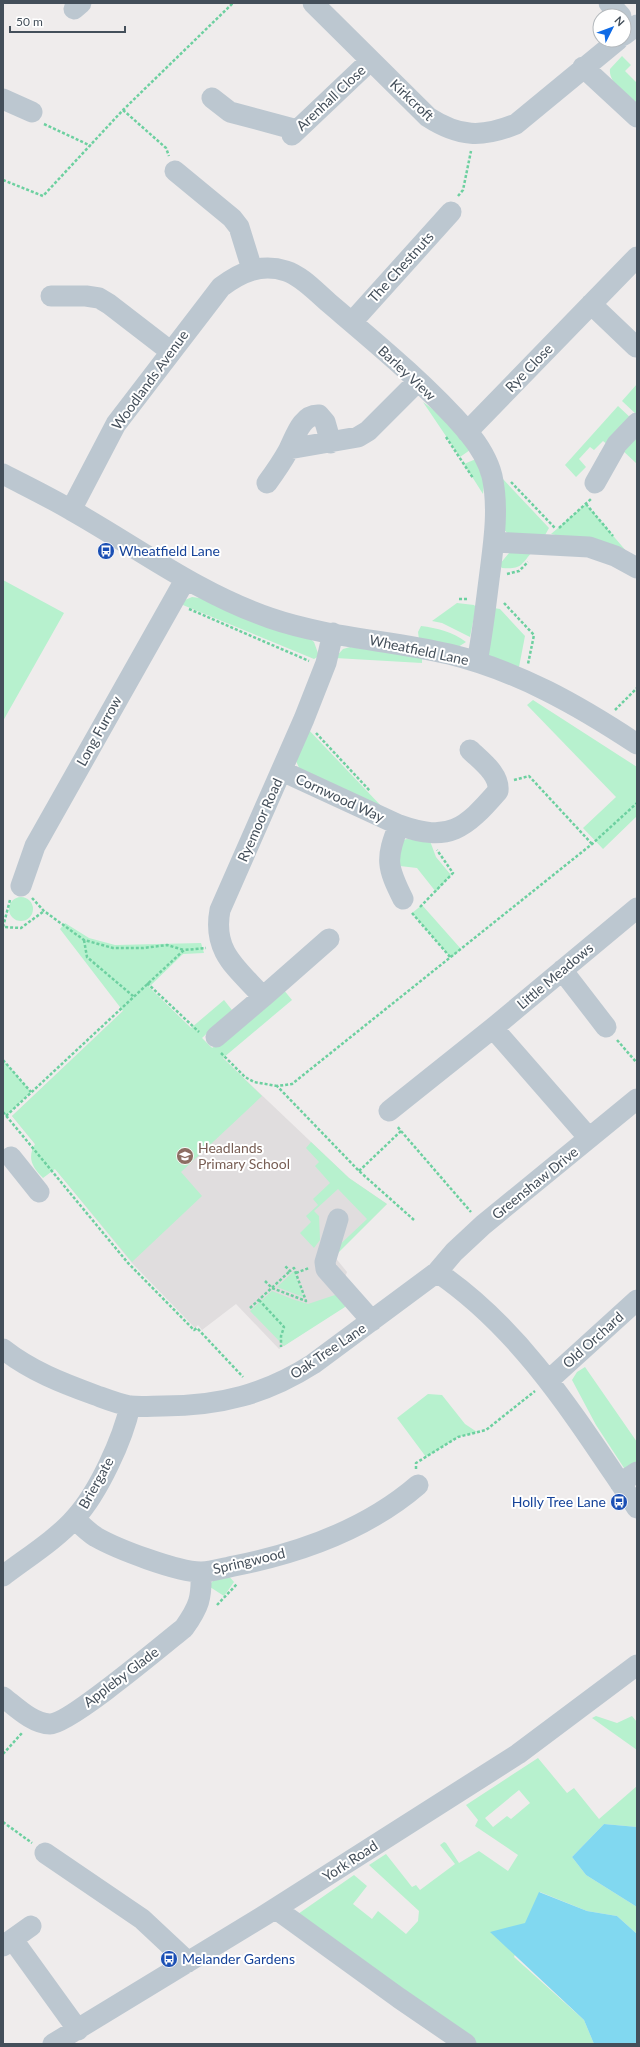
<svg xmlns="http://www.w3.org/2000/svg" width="640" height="2047" viewBox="0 0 640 2047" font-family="Lato,sans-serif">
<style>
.education{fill:#e0ddde}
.green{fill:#b7f1ce;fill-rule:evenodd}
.water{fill:#81d8f0}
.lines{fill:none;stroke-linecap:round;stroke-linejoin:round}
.path{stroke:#6dd0a0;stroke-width:2.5;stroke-dasharray:3 2;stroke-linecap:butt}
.minor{stroke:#bcc7d0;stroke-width:21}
.labels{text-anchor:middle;stroke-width:4;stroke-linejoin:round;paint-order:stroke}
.street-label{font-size:14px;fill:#444f5a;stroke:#fff}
.transit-label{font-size:14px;fill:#164399;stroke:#fff;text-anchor:start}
.education-label{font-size:14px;fill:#785e54;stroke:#fff;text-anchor:start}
</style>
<rect width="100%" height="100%" fill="#efecec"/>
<path class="education" d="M 148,987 L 349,1178 L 387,1204 L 334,1256 L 347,1272 L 345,1277 L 353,1301 L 279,1349 L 236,1304 L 202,1330 L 198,1325 L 195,1328 L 131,1262 L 12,1116 Z"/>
<path class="green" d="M 622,56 L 631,65 L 625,71 L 637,83 L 637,104 C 628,95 608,83 610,69 Z
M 637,384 L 637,415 L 622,401 Z
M 423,402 L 442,416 L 470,450 L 460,457 Z
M 618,406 L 633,420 L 603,457 L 599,454 L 608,445 L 603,441 L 594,450 L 590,447 L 579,459 L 586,467 L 576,477 L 565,465 Z
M 637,432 L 637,464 L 620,448 Z
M 476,459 L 484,484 L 483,494 L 464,464 Z
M 502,478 L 549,528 L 544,537 L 510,535 L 504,530 Z
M 586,504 L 627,552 L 551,534 Z
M 509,553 L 531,553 C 520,567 520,569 502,568 L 499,565 Z
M 3,580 L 64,613 L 3,721 Z
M 192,597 L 200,598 L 306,635 L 314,642 L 319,656 L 314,659 L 178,603 Z
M 457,603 L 474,605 L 476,607 L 470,637 L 442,623 L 432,621 Z
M 494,608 L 500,609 L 525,636 L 519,667 L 491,659 L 486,651 Z
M 421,626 C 437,628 453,632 466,642 L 458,647 L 419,639 L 418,632 Z
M 350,647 L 422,657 L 422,663 L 335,658 L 343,649 Z
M 533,700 L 637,767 L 637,816 L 603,849 L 583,828 L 616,797 L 527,705 Z
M 306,727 L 384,809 L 301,772 L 296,761 Z
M 407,839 L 430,841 L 436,857 L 451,875 L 436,892 L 417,868 L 400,866 L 392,851 L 403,840 Z
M9 909a12 12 0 1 1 24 0a12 12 0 1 1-24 0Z
M 422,905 L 461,949 L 451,958 L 412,913 Z
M 65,923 L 89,938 L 115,945 L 201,943 L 204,953 L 183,954 L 149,987 L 191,1028 L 224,1000 L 232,1010 L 202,1038 L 212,1048 L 283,989 L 292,1000 L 223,1058 L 262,1096 L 181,1172 L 202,1196 L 132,1262 L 55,1169 L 43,1178 C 32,1167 27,1158 35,1144 L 12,1116 L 123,1011 L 60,929 Z
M 3,1060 L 31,1092 L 6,1116 L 3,1112 Z
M 311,1142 L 349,1178 L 387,1204 L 334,1257 L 332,1252 L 367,1219 L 338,1189 L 314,1211 L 319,1216 L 320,1240 L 314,1248 L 300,1233 L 311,1222 L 306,1216 L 318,1205 L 313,1199 L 330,1183 L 315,1166 L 319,1162 L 306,1148 Z
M 294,1271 L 303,1297 L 277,1287 Z
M 335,1287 L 344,1297 L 345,1307 L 284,1346 L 250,1311 L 272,1291 L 292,1299 L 308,1304 L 335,1295 Z
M 585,1367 L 637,1442 L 637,1463 L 626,1471 L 596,1425 L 572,1380 L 577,1372 Z
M 428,1394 L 442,1395 L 465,1424 L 477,1432 L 458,1437 L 426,1457 L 397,1418 Z
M 227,1574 L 234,1582 L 224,1596 L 210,1587 L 210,1584 L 217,1577 Z
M 596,1716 L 617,1723 L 632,1716 L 637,1722 L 637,1750 L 592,1718 Z
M 538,1758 L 567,1793 L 574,1788 L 599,1819 L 637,1786 L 637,1827 L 604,1824 L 572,1857 L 586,1875 L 637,1907 L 637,1934 L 617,1916 L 587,1911 L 540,1892 L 514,1957 L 584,2020 L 594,2044 L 475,2044 L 298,1914 L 354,1875 L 367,1886 L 353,1904 L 372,1919 L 378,1911 L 406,1934 L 418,1921 L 419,1911 L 369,1865 L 386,1854 L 412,1887 L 416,1885 L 420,1890 L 455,1864 L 440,1845 L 444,1842 L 446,1843 L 459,1863 L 479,1851 L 508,1871 L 518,1855 L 475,1826 L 478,1820 L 466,1805 ZM 519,1790 L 530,1803 L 511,1819 L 507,1816 L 493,1827 L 485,1818 Z"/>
<path class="water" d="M 604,1824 L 637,1827 L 637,1907 L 586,1875 L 572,1857 Z
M 539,1892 L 587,1911 L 617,1916 L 637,1934 L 637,2044 L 594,2044 L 584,2020 L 490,1932 L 525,1923 Z"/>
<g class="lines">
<path class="path" d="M 123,110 L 166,148 L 169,156
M 44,124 L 91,146
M 3,180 L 43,196 L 123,110 L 233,3
M 458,196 L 463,190 L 471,151
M 446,437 L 473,478
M 511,482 L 555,528
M 586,504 L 613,536
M 559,528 L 591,499
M 507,574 L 519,571 L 528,562
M 459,599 L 468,599
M 504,603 L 534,635 L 528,664
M 189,609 L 309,661
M 615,710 L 637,688
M 316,733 L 370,791
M 514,780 L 529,776 L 592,844
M 32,898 L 44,911 L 84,940 L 113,948 L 143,948 L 167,945 L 184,950
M 10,900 L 3,927 L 21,928 L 44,911
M 420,907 L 453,873 L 437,850
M 412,913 L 451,958
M 84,940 L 87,957 L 133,996
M 147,983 L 199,1032
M 617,1040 L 637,1063
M 221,1053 L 245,1077 L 254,1082 L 277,1086
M 3,1060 L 31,1092
M 3,1112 L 128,1263 L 194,1330 L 197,1328 L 243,1377
M 6,1116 L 184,950 L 206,948
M 401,1131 L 471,1212
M 359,1171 L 401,1131 L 397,1126
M 414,1220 L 359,1171 L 277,1086 L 292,1084 L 592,844 L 637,803
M 296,1273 L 309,1268
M 265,1281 L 272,1288 L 306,1301 L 294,1268 L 290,1271 L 285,1266
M 259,1300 L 284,1327 L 281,1336 L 281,1347
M 250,1308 L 290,1271
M 416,1469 L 416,1463 L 458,1437 L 486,1430 L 535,1391
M 217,1605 L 237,1584
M 3,1754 L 22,1733
M 3,1822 L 32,1843"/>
<path class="minor" d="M 313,3 L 428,117 C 459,137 482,138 516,124 L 618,40
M 609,3 L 621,16
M 74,9 L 81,3
M 624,35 L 637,25
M 583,67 L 637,117
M 212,98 L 230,112 L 297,130
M 3,99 L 32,112
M 292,135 L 370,61
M 175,171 L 232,218 L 239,227 L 252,269
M 51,296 L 86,296 L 99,298 L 109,304 L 170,351
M 591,304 L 636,347
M 352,322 L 451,212
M 467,432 L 637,257
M 289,449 L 358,437 L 368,431 L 417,382
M 3,474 C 26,486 49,497 71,510 C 137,547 197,593 270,618 C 328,638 390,640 449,654 C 518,671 578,705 637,744
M 267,483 C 275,472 282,462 288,451 C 295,438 301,414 319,415 L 325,422 L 331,443
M 595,483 L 617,444 L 637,423
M 71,510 L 116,424 L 221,287 C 241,272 261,263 286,271 C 302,276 317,293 329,303 C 376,343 427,385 467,431 C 477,443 488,460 492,476 C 499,507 494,541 490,572 C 486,602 483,632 477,662
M 494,542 L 589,547 L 615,556 L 637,568
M 282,771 L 399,825 C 449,843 465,829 498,791 C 500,774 481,761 470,750
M 399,825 C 385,859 387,867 403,899
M 21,886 L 35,846 L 185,580
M 329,939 L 263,997 C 237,968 212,952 220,910 L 304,719 L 326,663 L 333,633
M 562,970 L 606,1027
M 493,1028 L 589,1138
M 216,1037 L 263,997
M 389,1111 L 493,1028 L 637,908
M 11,1157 L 39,1192
M 338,1219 L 325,1262 L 326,1269 L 372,1321
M 437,1272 C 524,1331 579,1423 637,1508
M 3,1349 C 31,1371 62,1383 95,1395 C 106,1399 118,1404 130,1406 C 141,1407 153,1406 163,1406 C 220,1406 266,1394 313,1364 L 437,1272 L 454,1252 L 483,1225 L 637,1099
M 549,1380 L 637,1300
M 620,1483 L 637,1472
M 75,1519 C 81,1525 88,1532 96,1537 C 117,1549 177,1572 201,1572 C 212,1572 224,1568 234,1566 C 300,1553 367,1529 418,1485
M 3,1576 C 25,1559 57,1539 75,1518 C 98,1493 123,1439 130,1406
M 3,1697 C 16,1707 33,1724 50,1724 C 69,1724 164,1644 184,1628 C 199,1607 202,1598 201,1572
M 45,1853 L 142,1919 L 188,1962
M 276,1909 L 399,1998 L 466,2044
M 13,1940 L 78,2030
M 3,1946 L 31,1926
M 53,2044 L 265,1915 L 518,1754 L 637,1665"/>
</g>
<defs>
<g id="bus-disc" transform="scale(0.9)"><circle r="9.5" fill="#1a4fb4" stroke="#fff"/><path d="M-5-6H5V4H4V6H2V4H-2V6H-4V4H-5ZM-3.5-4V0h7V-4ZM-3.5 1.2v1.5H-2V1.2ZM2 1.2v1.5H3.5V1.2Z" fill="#fff"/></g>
<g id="school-disc" transform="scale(0.9)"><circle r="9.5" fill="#8d6e63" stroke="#fff"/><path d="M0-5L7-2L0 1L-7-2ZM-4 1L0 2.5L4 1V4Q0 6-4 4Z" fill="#fff"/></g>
</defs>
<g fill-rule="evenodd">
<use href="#bus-disc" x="106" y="551"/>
<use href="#school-disc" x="185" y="1156"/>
<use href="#bus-disc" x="619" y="1502"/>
<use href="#bus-disc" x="169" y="1959"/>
</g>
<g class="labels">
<g class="street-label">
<text transform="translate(331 98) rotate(-43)" y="5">Arenhall Close</text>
<text transform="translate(412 100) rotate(43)" y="5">Kirkcroft</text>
<text transform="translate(401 267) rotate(-48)" y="5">The Chestnuts</text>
<text transform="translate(529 368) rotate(-46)" y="5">Rye Close</text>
<text transform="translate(407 373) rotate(43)" y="5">Barley View</text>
<text transform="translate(150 380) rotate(-54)" y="5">Woodlands Avenue</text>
<text transform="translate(419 650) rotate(12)" y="5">Wheatfield Lane</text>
<text transform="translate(99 731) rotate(-61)" y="5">Long Furrow</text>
<text transform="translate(340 798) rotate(25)" y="5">Cornwood Way</text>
<text transform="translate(260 820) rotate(-66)" y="5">Ryemoor Road</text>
<text transform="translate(555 976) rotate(-40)" y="5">Little Meadows</text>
<text transform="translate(535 1183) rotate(-39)" y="5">Greenshaw Drive</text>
<text transform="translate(593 1340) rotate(-42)" y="5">Old Orchard</text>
<text transform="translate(328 1351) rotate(-34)" y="5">Oak Tree Lane</text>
<text transform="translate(96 1483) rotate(-61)" y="5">Briergate</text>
<text transform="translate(249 1561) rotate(-13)" y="5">Springwood</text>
<text transform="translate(121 1677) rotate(-37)" y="5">Appleby Glade</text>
<text transform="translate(350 1861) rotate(-33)" y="5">York Road</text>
</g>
<g class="transit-label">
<text x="119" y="556">Wheatfield Lane</text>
<text x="606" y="1507" text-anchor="end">Holly Tree Lane</text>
<text x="182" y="1964">Melander Gardens</text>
</g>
<g class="education-label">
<text x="198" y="1153">Headlands<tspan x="198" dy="16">Primary School</tspan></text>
</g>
</g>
<rect width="640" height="2047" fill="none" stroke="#444f5a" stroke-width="8"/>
<g transform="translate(612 28) rotate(48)"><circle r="19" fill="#ffffff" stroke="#b4b9bd"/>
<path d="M0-3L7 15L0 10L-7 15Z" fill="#0f6be6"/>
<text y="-6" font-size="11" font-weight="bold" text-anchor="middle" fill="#444f5a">N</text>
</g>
<path d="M10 26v6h115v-6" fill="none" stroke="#444f5a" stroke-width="2"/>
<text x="16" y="26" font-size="12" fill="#444f5a" stroke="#ffffff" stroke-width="3" paint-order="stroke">50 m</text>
</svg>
